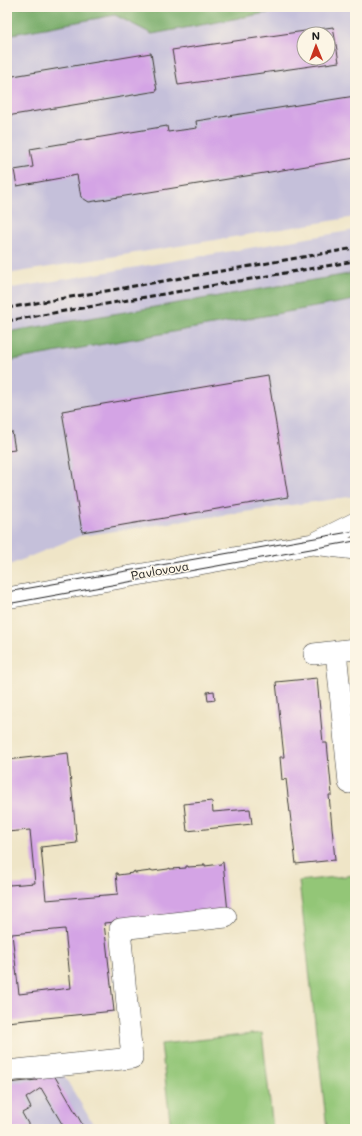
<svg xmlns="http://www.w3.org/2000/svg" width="362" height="1136" viewBox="0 0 362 1136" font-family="Mali,sans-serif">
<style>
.industrial{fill:#c5c0da;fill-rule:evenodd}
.green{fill:#93c677;stroke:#58714a}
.forest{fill:#76ab68;stroke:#496442}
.building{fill:#d4a4e5;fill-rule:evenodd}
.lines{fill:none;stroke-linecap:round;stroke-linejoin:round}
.minor-casing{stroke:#3c3a36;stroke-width:22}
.minor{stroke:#fff;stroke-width:21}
.tram{stroke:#1c1c1c;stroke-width:1}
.rail{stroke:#1c1c1c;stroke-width:3;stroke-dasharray:6 3;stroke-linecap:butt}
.labels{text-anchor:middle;stroke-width:3;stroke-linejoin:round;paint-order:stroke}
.street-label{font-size:12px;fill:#1c1c1c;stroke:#fcf5e5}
</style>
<rect width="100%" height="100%" fill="#fcf5e5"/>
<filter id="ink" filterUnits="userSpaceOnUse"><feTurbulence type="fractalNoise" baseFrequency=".025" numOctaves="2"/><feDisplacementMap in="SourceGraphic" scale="8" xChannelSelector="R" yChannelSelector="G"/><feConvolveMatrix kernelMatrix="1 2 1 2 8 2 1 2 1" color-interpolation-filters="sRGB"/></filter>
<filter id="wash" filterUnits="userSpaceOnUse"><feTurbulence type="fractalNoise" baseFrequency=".012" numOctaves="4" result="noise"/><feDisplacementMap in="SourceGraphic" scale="16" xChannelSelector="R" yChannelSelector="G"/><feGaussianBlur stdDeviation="0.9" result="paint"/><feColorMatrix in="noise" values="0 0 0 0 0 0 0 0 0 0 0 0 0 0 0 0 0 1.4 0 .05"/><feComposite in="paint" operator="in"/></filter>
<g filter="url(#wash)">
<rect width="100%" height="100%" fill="#efe5c7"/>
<path class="industrial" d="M 299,7 L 355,7 L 355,217 L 7,274 L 7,35 L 115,15 L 152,34 ZM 304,34 L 328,34 L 328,58 L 304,58 Z
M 355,230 L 355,278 L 7,337 L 7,289 Z
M 355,300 L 355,496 L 80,536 L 7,566 L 7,361 Z
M 63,1074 L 96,1129 L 7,1129 L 7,1078 Z"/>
<path class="green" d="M 355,875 L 355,1129 L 327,1129 L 299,881 Z
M 262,1033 L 273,1129 L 171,1129 L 161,1044 Z"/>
<path class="forest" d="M 7,7 L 299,7 L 152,34 L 115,15 L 7,35 Z
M 355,273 L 355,300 L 7,361 L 7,332 Z"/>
<g id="blocks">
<path class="building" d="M 355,21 L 355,36 L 354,37 L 352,22 Z
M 333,27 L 339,62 L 178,85 L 172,50 ZM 304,34 L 328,34 L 328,58 L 304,58 Z
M 151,53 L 157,91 L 7,116 L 7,77 Z
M 355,96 L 355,158 L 89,202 L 81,197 L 77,175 L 17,186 L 14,170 L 33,167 L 30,149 L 167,126 L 168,132 L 197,128 L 196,121 Z
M 268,376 L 288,497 L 82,532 L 62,411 Z
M 12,432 L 15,450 L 7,451 L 7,433 Z
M 317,678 L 323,743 L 327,743 L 332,795 L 329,795 L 335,860 L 296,864 L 286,779 L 282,780 L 280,757 L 284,757 L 276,682 Z
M 214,691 L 215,700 L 208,701 L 207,692 Z
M 68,753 L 77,843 L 41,847 L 46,900 L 118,894 L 116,873 L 117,873 L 118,875 L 133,873 L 133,872 L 135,871 L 135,873 L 151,871 L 151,870 L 153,871 L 168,869 L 170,868 L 170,869 L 186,868 L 186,866 L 188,866 L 188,867 L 204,866 L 203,864 L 205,864 L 205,866 L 221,864 L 221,863 L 223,862 L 228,912 L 104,923 L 114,1011 L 7,1022 L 7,880 L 8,880 L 9,885 L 35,883 L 30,830 L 7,832 L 7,760 ZM 65,929 L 71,988 L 19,994 L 12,934 Z
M 212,801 L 213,812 L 250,809 L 252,824 L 187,831 L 184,804 Z
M 50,1068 L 85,1129 L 65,1129 L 41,1088 L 26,1098 L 31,1108 L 22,1113 L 31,1129 L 10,1129 L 7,1123 L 7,1083 L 37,1080 L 35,1076 Z"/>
</g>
</g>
<g filter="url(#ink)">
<use href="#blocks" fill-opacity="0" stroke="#3c3a36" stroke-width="1"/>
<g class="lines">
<g class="minor-casing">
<path id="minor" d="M 313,544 L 355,549
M 7,598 L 313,544 L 355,523
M 336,651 L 349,783
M 314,654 L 355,649
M 7,1071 L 132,1058 L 120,929 L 226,917"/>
</g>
<use href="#minor" class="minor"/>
<path class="tram" d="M 7,592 L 355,531
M 7,604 L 355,541"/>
<path class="rail" d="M 7,308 L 355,248
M 7,321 L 355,261"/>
</g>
</g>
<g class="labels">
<g class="street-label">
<text transform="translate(160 571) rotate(-10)" y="4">Pavlovova</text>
</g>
</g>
<rect width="362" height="1136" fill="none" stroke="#fcf5e5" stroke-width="24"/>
<g transform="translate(316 46) rotate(359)"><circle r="19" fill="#fcf5e5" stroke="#a29e95"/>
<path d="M0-3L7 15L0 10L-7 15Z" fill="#c8321e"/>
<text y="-6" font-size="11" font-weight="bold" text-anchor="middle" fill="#1c1c1c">N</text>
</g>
</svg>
